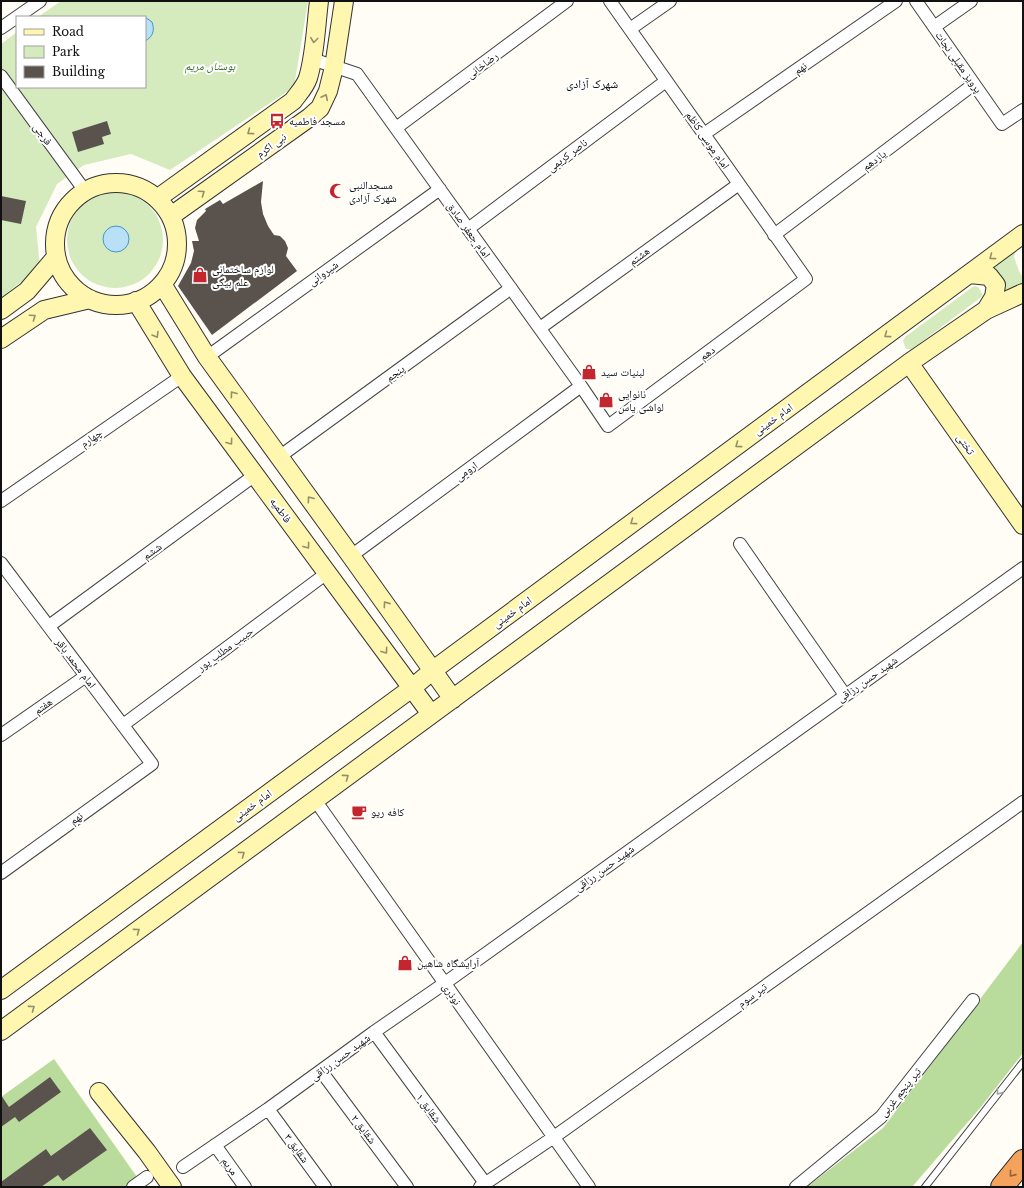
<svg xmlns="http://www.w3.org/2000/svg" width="1024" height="1188" viewBox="0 0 1024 1188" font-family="'Libre Baskerville','Noto Naskh Arabic',serif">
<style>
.green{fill:#d5ebbd}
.forest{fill:#b9dc9c}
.water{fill:#b9e0f7;stroke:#3f96cf}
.building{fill:#5a524d}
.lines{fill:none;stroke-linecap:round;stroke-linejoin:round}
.lane-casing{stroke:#444;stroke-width:8}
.street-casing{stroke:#444;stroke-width:14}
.secondary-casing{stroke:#333;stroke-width:20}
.highway-casing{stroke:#222;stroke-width:24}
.lane{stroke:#fff;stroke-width:6}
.street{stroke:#fff;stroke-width:12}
.secondary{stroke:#fff6b0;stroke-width:18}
.highway{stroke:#f5a25d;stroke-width:22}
.oneway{stroke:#948f68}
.oneway2{stroke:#a0a0a0}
.oneway3{stroke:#8e613b}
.labels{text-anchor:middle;stroke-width:4;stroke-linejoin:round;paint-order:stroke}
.street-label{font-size:11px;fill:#111;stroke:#fff}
.park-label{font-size:11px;font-style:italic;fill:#2f6b1f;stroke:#fff}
.poi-label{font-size:11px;fill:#111;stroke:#fff;text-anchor:start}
.neighbourhood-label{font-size:12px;fill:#111;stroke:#fff}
</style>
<rect width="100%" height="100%" fill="#fffdf5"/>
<path class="green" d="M 61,1 L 308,1 L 294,87 L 170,170 L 131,154 L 84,165 L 57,184 L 36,227 L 40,268 L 1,297 L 1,44 L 17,32 L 17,87 L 145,87 L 145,17 L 38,17 Z
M67 240a48 48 0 1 1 96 0a48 48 0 1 1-96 0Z
M 1016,249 L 1014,257 L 1019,271 L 1023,278 L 1023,288 L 997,302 L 985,273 Z
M 974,286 L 978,287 L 983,295 L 980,298 L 912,349 L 906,349 L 903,341 L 905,337 Z"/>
<path class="forest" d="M 1023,942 L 1023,1053 L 980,1108 L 912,1187 L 807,1187 L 883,1128 Z
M 54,1059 L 144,1187 L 1,1187 L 1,1097 Z"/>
<path class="water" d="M 145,17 L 152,22 C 155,30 153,37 145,41 Z
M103 239a13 13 0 1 1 26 0a13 13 0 1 1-26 0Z"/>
<path class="building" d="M 107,121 L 111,134 L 102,137 L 104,144 L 78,152 L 72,132 Z
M 263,181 L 261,202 L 263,214 L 268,226 L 274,235 L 280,236 L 285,241 L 288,248 L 286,256 L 297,271 L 212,335 L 178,286 L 191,263 L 194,251 L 192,241 L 199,241 L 195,228 L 197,220 L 206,211 L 205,209 L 220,200 L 223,204 Z
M 1,196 L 26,201 L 21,224 L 1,220 Z
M 50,1077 L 61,1092 L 19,1122 L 15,1117 L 1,1127 L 1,1095 L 9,1107 Z
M 90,1128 L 107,1150 L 63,1181 L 58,1175 L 41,1187 L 1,1187 L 1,1182 L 46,1149 L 51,1156 Z"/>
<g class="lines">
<g class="lane-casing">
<path id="lane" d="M 925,1187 L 1023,1062"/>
</g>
<g class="street-casing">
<path id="street" d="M 916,1 L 1002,124 L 1023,110
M 17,17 L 40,1
M 934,27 L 971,1
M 1,28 L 17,17
M 630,29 L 670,1
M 312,59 L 357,74 L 581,386 L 608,426 L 806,279 L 610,1
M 1,76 L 85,191
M 396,128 L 567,1
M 704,134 L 896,1
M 468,229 L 666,81
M 774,235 L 974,84
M 540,328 L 739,184
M 207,357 L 440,189
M 279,457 L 511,288
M 1,501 L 182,376
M 740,544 L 845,695
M 351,556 L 581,386
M 1,563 L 152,764 L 1,873
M 49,626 L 255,475
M 123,725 L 327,573
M 1,735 L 86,676
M 315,800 L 589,1187
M 374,1032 L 485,1183
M 321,1071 L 407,1187
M 268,1109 L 325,1187
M 215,1145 L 245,1187
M 183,1167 L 268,1109 L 374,1032 L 445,983 L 1023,568
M 133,1187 L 147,1177
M 480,1187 L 554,1137 L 1023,802
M 796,1187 L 881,1117 L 973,1000"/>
</g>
<g class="secondary-casing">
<path id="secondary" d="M55 244a61 61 0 1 1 122 0a61 61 0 1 1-122 0Z
M 158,198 L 293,101 C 298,94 305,87 308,78 C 315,56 316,25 319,1
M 171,216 L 310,117 L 320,108 L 328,91 L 334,67 L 344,1
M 970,274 L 989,276 L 996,285 L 994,297 L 986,310
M 162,284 L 207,357 L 351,556 L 453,699
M 136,301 L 182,376 L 431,714
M 1,310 L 27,291 L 56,257
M 1,339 L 44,310 L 90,299
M 909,363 L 1023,525
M 1,990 L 412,688 L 432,671 L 1023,234
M 1,1031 L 909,363 L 986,310 L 1023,293
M 99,1092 L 147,1152 L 172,1187"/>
</g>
<g class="highway-casing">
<path id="highway" d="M 1002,1187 L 1023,1161"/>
</g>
<use href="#lane" class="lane"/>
<use href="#street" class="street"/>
<use href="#secondary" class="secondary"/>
<use href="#highway" class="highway"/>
</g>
<defs><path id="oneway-chevron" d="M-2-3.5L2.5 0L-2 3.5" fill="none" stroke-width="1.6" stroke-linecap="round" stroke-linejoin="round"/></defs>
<g class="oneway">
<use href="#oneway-chevron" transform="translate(314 40) rotate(97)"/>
<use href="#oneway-chevron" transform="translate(325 97) rotate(-64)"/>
<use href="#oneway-chevron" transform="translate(250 132) rotate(144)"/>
<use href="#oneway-chevron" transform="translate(202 193) rotate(-35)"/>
<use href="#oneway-chevron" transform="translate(992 257) rotate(143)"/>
<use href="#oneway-chevron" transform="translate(33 317) rotate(-35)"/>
<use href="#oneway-chevron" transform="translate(156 335) rotate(59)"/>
<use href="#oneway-chevron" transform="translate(887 335) rotate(144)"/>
<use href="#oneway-chevron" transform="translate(233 394) rotate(-126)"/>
<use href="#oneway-chevron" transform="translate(230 442) rotate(54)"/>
<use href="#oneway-chevron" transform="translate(738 445) rotate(144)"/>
<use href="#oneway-chevron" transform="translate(310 499) rotate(-126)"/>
<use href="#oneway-chevron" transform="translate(633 522) rotate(144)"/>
<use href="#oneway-chevron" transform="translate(307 546) rotate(54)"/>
<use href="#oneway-chevron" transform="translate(386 604) rotate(-125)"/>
<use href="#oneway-chevron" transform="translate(385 651) rotate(54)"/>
<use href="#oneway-chevron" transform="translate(346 777) rotate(-36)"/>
<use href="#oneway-chevron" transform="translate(242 854) rotate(-36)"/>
<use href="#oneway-chevron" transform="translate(137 931) rotate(-36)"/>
<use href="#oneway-chevron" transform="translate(32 1008) rotate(-36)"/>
</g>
<use class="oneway2" href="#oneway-chevron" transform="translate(999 1092) rotate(128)"/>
<use class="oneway3" href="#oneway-chevron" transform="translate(1012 1174) rotate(129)"/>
<defs>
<g id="bus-bare" transform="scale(1.2)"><path d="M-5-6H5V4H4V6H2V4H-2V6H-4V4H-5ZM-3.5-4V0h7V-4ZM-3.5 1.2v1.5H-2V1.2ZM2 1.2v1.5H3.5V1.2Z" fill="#c4262e" stroke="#fff" stroke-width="2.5" paint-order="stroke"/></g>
<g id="mosque-bare" transform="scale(1.2)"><path d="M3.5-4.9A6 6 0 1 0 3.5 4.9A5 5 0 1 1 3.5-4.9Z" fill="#c4262e" stroke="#fff" stroke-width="2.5" paint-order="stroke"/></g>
<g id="shop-bare" transform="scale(1.2)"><path d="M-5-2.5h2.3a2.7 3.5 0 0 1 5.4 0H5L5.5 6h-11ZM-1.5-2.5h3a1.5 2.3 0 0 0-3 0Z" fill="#c4262e" stroke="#fff" stroke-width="2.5" paint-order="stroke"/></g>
<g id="cafe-bare" transform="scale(1.2)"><path d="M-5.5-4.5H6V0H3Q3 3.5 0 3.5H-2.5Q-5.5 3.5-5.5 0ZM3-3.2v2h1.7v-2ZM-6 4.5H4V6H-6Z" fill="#c4262e" stroke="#fff" stroke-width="2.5" paint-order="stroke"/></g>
</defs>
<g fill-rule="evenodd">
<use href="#bus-bare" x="277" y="121"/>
<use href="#mosque-bare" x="337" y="191"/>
<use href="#shop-bare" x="200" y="275"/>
<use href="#shop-bare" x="589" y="372"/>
<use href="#shop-bare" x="606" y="400"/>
<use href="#cafe-bare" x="359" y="812"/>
<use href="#shop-bare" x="405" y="963"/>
</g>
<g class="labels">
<g class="street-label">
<text transform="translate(959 62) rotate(55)" y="4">پرویز مقبلی نجات</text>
<text transform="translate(482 65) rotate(-37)" y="4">رضاخانی</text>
<text transform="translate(800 68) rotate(-35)" y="4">نهم</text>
<text transform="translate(43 134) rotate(54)" y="4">فرجی</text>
<text transform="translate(708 140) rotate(55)" y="4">امام موسی کاظم</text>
<text transform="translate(271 145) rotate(-35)" y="4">نبی اکرم</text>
<text transform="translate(567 155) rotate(-37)" y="4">ناصر کریمی</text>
<text transform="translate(874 160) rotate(-37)" y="4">یازدهم</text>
<text transform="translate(469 230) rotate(54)" y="4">امام جعفر صادق</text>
<text transform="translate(639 256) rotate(-36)" y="4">هشتم</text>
<text transform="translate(323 273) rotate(-36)" y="4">شیروانی</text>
<text transform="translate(707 353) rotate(-37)" y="4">دهم</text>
<text transform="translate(395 373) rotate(-36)" y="4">پنجم</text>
<text transform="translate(773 419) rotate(-36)" y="4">امام خمینی</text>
<text transform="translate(91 438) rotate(-35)" y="4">چهارم</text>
<text transform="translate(966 444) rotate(55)" y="4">تختی</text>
<text transform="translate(466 471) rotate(-37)" y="4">ارومی</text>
<text transform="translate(281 510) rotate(54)" y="4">فاطمیه</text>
<text transform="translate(152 551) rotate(-36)" y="4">ششم</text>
<text transform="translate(512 612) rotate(-36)" y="4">امام خمینی</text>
<text transform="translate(225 649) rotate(-36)" y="4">حبیب مطلب پور</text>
<text transform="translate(76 663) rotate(53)" y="4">امام محمد باقر</text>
<text transform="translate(867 679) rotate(-35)" y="4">شهید حسن رزاقی</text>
<text transform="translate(43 706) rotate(-35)" y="4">هفتم</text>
<text transform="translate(252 805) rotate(-36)" y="4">امام خمینی</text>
<text transform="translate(76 818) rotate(-36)" y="4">نهم</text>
<text transform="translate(604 868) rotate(-36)" y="4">شهید حسن رزاقی</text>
<text transform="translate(452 994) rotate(55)" y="4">نوذری</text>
<text transform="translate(752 995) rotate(-36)" y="4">تیر سوم</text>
<text transform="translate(340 1057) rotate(-36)" y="4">شهید حسن رزاقی</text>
<text transform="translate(900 1092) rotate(-51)" y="4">تیر پنجم غربی</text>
<text transform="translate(429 1108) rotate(53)" y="4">شقایق ۱</text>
<text transform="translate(364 1129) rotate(53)" y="4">شقایق ۲</text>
<text transform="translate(297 1148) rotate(54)" y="4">شقایق ۳</text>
<text transform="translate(230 1166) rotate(54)" y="4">مریم</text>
</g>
<g class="park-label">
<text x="210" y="70">بوستان مریم</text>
</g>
<g class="poi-label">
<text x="289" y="125">مسجد فاطمیه</text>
<text x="349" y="189">مسجدالنبی<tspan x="349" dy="13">شهرک آزادی</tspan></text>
<text x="212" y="273">لوازم ساختمانی<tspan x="212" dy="13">علم بیگی</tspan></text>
<text x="601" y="376">لبنیات سید</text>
<text x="618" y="398">نانوایی<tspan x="618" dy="13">لواشی یاس</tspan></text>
<text x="371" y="816">کافه ریو</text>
<text x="417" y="967">آرایشگاه شاهین</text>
</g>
<g class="neighbourhood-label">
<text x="592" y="88">شهرک آزادی</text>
</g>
</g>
<rect width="1024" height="1188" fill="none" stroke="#111111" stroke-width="4"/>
<rect x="16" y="16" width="130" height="72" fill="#ffffff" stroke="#a0a0a0"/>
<rect x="24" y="29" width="20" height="6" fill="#fff6b0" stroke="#a0a0a0"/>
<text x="52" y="36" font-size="12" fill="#111111">Road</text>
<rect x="24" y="46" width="20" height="12" fill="#d5ebbd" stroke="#a0a0a0"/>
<text x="52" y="56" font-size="12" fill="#111111">Park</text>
<rect x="24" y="66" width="20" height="12" fill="#5a524d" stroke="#a0a0a0"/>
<text x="52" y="76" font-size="12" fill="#111111">Building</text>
</svg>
